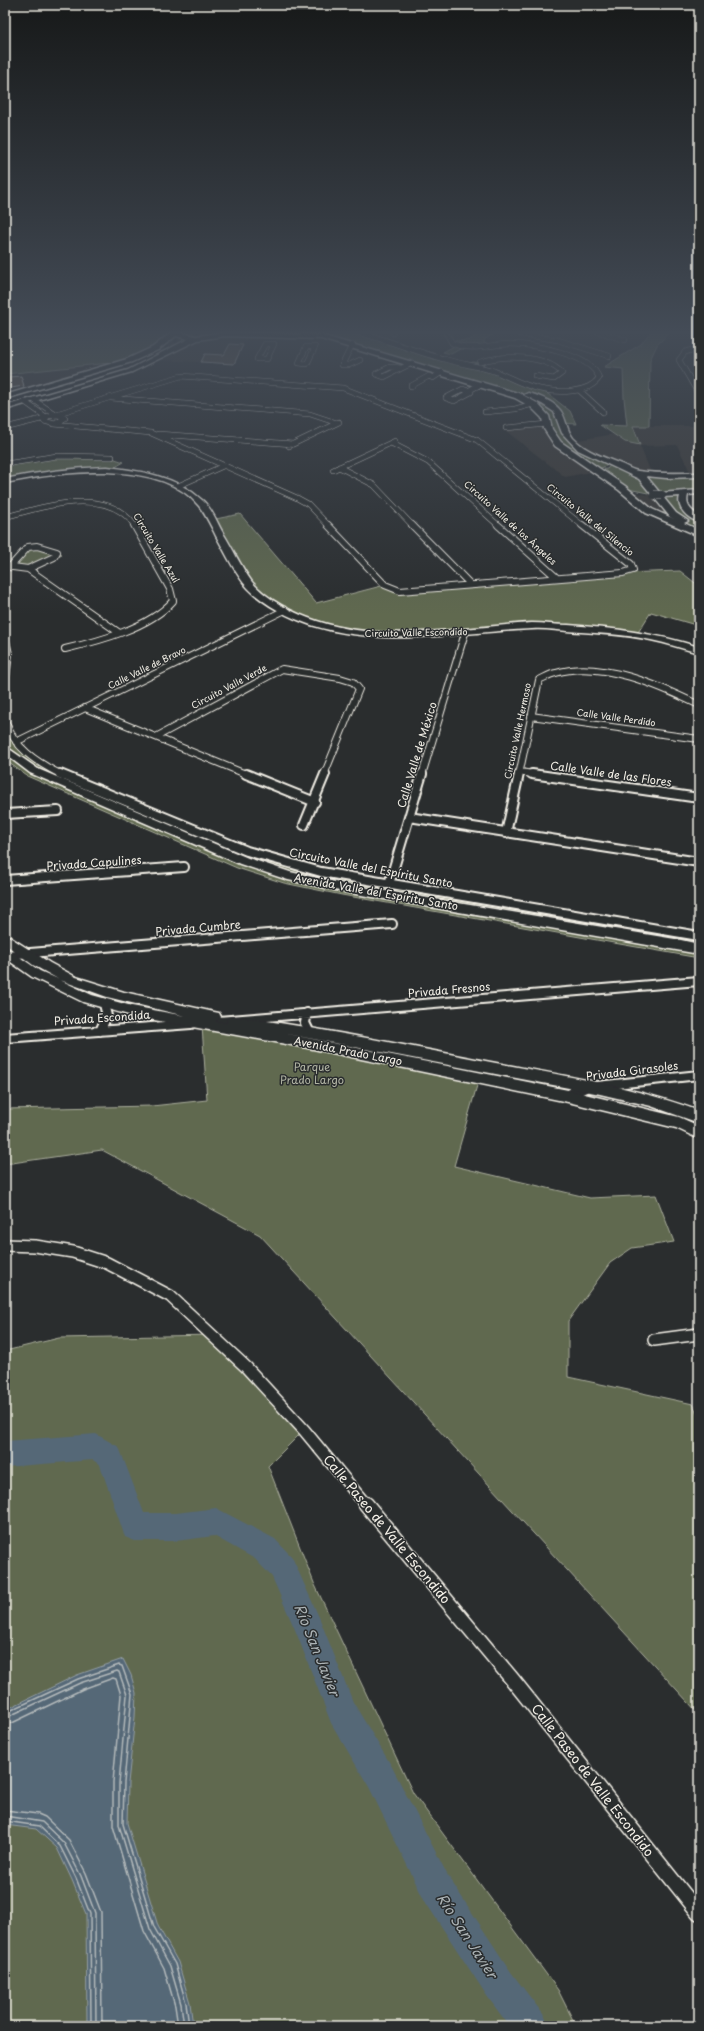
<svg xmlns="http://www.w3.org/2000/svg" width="704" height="2031" viewBox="0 0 704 2031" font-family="'Playpen Sans',sans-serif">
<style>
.built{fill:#3c3a37}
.green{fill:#606950;stroke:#aaad9c}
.water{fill:#546777;stroke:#949ea4}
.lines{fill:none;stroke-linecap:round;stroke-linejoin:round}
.shore{stroke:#b4babb;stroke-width:1.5}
.river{fill:#546777;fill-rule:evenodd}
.building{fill:#65594c;stroke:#f4f1e8}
.secondary-tunnel{stroke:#484a4a;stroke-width:8;stroke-dasharray:8 3.5;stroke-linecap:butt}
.street-far4-casing{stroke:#f4f1e8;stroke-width:6}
.street-far3-casing{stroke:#f4f1e8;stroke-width:8}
.street-far2-casing{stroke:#f4f1e8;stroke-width:12}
.street-far1-casing{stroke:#f4f1e8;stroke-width:14}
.street-casing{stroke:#f4f1e8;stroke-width:17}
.secondary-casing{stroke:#f4f1e8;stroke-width:3}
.street-far4{stroke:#2a2d2e;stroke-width:5}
.street-far3{stroke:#2a2d2e;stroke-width:6}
.street-far2{stroke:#2a2d2e;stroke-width:8}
.street-far1{stroke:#2a2d2e;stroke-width:11}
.street{stroke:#2a2d2e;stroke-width:14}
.secondary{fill:#2a2d2e;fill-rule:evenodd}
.secondary-bridge-casing{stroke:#f4f1e8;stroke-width:9;stroke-linecap:butt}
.secondary-bridge{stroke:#2a2d2e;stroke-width:8}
.labels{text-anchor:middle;stroke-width:3;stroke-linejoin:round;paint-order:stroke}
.far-street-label{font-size:9px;fill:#f4f1e8;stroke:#2a2d2e}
.street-label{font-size:11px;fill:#f4f1e8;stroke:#2a2d2e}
.park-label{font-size:11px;fill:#b1b4a4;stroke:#2a2d2e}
.near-street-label{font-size:13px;fill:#f4f1e8;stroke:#2a2d2e}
.near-water-label{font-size:14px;font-style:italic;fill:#acb3b5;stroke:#2a2d2e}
</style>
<rect width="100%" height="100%" fill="#2a2d2e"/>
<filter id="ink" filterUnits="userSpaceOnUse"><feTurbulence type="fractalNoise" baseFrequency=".025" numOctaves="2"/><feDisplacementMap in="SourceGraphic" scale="8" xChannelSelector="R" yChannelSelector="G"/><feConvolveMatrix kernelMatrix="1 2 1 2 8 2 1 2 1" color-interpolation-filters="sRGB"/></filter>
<g filter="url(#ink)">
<path class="built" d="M 184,331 L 204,331 L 197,337 L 217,335 L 248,335 L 234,364 L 158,360 L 195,339 L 181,336 Z
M 105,363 L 112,366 L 5,397 L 5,374 Z
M 547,424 L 595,471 L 565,477 L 502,428 Z
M 633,426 L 699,426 L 699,475 L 692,476 L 677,445 L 640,446 L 652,475 L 610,464 L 573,441 L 614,434 L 625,442 L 640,445 Z
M 636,493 L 658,496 L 669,510 L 652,516 L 629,498 Z"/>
<path class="green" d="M 5,331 L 177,331 L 172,337 L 128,361 L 5,374 Z
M 225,331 L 354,331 L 467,365 L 473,362 L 483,363 L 484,366 L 548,394 L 570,411 L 576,424 L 562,423 L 571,439 L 610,464 L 597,470 L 607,469 L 611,464 L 646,475 L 699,475 L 699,493 L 684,496 L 683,506 L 699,520 L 699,533 L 656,515 L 670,510 L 653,494 L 623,488 L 558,444 L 546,418 L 526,400 L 321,337 L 225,334 Z
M 482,331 L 498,331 L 484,340 L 485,346 L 464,347 L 451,354 L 443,352 L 456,345 L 453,341 L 470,340 Z
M 651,331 L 671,331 L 657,345 L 650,360 L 649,426 L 633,426 L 640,445 L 625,442 L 600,425 L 627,426 L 624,398 L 623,369 L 604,367 L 641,344 Z
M 47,456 L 109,457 L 124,462 L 110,470 L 49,472 L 5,481 L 5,464 Z
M 240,514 L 316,603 L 385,585 L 400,591 L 623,573 L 680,571 L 699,586 L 699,626 L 651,612 L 637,634 L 535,626 L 384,635 L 344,631 L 285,610 L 252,587 L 211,520 Z
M 27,545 L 62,554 L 28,569 L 11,566 Z
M 5,720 L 16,742 L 57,772 L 289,865 L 699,936 L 699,958 L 342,895 L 284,883 L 237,868 L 27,776 L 5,760 Z
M 202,1026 L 480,1075 L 454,1166 L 590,1198 L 656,1195 L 674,1242 L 632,1248 L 610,1263 L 568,1321 L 568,1377 L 693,1404 L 699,1418 L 699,1714 L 260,1235 L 102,1150 L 5,1164 L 5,1109 L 152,1106 L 207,1100 Z
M 213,1335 L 304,1430 L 268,1466 L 314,1583 L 413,1793 L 558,1990 L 576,2026 L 5,2026 L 5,1351 L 59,1338 Z"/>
<path class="water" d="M 123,1659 L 131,1675 L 136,1693 L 135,1717 L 128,1783 L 127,1823 L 158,1926 L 178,1962 L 190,2003 L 193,2026 L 87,2026 L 86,1914 L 72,1880 L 57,1848 L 36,1829 L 5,1825 L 5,1710 L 77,1675 Z"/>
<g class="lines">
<path class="shore" d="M 5,1713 L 78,1679 L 119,1665 L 122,1666 L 132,1694 L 124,1783 L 123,1824 L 154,1927 L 175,1964 L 186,2003 L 189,2026
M 5,1718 L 80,1683 L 117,1671 L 119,1672 L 127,1695 L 119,1783 L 119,1825 L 150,1929 L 170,1966 L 181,2004 L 184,2026
M 5,1724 L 12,1723 L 83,1689 L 113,1678 L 116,1679 L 121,1695 L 113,1782 L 113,1826 L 144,1931 L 164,1968 L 175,2006 L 178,2026
M 5,1810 L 38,1814 L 45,1817 L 69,1840 L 86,1873 L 101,1912 L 102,2026
M 5,1816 L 42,1822 L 64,1843 L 81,1876 L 95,1913 L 96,2026
M 5,1821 L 39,1826 L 60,1846 L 76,1878 L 90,1914 L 91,2026"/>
<path class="river" d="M 96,1434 L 119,1447 L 144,1513 L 176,1513 L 216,1508 L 275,1539 L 292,1557 L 319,1617 L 353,1702 L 391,1765 L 448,1876 L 511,1972 L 543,2014 L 548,2026 L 509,2026 L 487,1996 L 424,1900 L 369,1787 L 331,1723 L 296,1632 L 272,1577 L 255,1559 L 214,1536 L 176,1541 L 135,1541 L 125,1537 L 100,1465 L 93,1460 L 5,1467 L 5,1441 Z"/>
</g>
<path class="building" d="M 230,344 L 243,345 L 234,364 L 201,362 L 205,354 L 224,355 Z
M 21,376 L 24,386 L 11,388 L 9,377 Z"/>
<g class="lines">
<path class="secondary-tunnel" d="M 170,350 L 196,331
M 158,352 L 175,340"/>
<g class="street-far4-casing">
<path id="street-far4" d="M 354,331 C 385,339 414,351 444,359 C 460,364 478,366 494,371 C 509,377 524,386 540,389 C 557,393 588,394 599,378 C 591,354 533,344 510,344 C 490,344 472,352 452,343 L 445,331
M 392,331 L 393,333
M 597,331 L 625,340
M 520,334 L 558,340 L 609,356
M 265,344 L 274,344 L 267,359 L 257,359 Z
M 352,345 L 342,365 L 349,365 L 360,360
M 306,347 L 315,347 L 307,364 L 299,363 Z
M 699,348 L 685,352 L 679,360 L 699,395
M 480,362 C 503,355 544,354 562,373 L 554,379 L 535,376
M 376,374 L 384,377 L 412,363
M 376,374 L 390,367 L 402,368
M 411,386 L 429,376 L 433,378 L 442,372
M 579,390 L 603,412
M 111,398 L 310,414 L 337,423
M 446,398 L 463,389 L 468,391 L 481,384
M 446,398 L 454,401 L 471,392 L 468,391
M 34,400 L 55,414
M 25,402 L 46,417
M 485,412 L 515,409 L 533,404
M 56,414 L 181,376 L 343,388 L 477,440 L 583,526
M 58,415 L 65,418 L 55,424 L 44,421 L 48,416 Z
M 54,424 L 151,433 L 297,498 L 308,504 L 329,526
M 5,428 L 45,418
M 506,428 L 547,424
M 158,434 L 293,444
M 391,443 L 428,462 L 499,526
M 289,446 L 339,422
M 5,464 L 57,456 L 112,457
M 339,467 L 374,485 L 413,526
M 333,470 L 395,441
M 178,486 L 223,466
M 5,517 C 44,507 107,485 135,526"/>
</g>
<g class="street-far3-casing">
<path id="street-far3" d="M 328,525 L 385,585 L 400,591 L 623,573 L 633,570 L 631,564 L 582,525
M 412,525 L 471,585
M 498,525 L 557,578
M 5,566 L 28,569 L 118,632
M 10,567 L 28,547 L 37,546 L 57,552 L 54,557 L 28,569
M 5,636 L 9,654 L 5,685
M 65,649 C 99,641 149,628 173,601 L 170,589 L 134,525
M 85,708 L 248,775
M 531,716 L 699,739
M 5,720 C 14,748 36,762 62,775
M 156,737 L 282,669 L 340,678 L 353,682 L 359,689 L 324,775
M 16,742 L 285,610
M 520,772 L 539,775
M 422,775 L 465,633
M 519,775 L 539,680 C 544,678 550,674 556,673 C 600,659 660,686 699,705"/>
</g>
<g class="street-far2-casing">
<path id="street-far2" d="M 60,774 L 247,851 L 321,872 L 699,936
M 246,774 L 315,802
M 532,774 L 699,798
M 5,814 L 58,811
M 409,817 L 699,862
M 304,825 L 325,774
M 506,833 L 519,774
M 5,880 L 184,867
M 389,884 L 422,774
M 5,955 L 392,924
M 307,1013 L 305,1023 L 310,1033
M 206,1022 L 699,981
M 100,1031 L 107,1016 L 104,1004
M 5,1038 L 191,1024
M 572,1094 L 588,1087 L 699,1075"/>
</g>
<g class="street-far1-casing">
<path id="street-far1" d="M 568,1096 L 574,1093
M 5,1245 L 35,1246 L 73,1252 L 107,1263 L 170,1296 L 246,1367 L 304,1430 L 366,1505
M 654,1340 L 699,1334"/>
</g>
<g class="street-casing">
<path id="street" d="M 366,1504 L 512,1679 L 699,1913"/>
</g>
<g class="secondary-casing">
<path id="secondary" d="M 173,331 L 180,331 L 179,332 L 196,336 L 225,332 L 321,335 L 521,394 L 537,403 L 549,416 L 552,429 L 561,442 L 625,486 L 652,509 L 674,519 L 670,517 L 639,479 L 578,450 L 562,433 L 554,412 L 542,404 L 524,395 L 528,393 C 540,396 558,403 563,415 C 567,424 567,430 573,438 C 586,452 604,457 621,464 C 626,466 632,470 638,471 C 658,474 678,473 699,473 L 699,477 L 666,478 L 646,476 L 660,493 L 699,490 L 699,494 L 688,495 C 685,506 691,510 699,516 L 699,522 C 688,519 676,508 680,496 L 663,497 L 676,513 L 688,521 L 684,523 L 699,530 L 699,536 L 646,513 L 619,490 L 555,446 L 544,429 L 542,418 L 531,407 L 515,398 L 321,339 L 225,336 L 198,340 L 132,372 L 5,410 L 5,406 L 128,370 L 188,339 L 176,336 L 158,350 L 132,362 L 5,399 L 5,395 L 127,359 L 153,347 Z
M 107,467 C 141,471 176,476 202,500 C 212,508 217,523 223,533 C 233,549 241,567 252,582 C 267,600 295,614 317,621 C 387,644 461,627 532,623 C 544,623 556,625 568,625 C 613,628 656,633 699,647 L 699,653 C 683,649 667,643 651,640 C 623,634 595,633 567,631 C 555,630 544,628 532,629 C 458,632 384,648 311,625 C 290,618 264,605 248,588 C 235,574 226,553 216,536 C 211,526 206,515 199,506 C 160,457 58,472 5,483 L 5,479 C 39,472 72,468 107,467 Z
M 5,746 L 38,769 L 248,858 L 290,872 L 344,884 L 681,940 L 699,944 L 699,954 L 344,892 L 288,880 L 240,864 L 30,773 L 5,754 Z
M 5,934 L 50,963 L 76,977 L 124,992 L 214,1012 L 219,1013 L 221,1017 L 216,1021 L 228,1023 L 226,1021 L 228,1017 L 233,1016 C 321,1028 408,1046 496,1063 C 564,1076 633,1086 699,1111 L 699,1123 L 651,1106 L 600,1094 L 282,1033 L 568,1090 L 679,1117 L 699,1126 L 699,1139 L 676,1128 L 568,1102 L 313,1049 L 132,1016 L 83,1002 L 32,977 L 5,958 L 5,947 L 40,971 L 58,979 L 33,965 L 5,944 ZM 60,980 L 107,997 L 185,1016 L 132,1006 L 92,995 Z"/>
</g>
<use href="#street-far4" class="street-far4"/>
<use href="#street-far3" class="street-far3"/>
<use href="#street-far2" class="street-far2"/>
<use href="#street-far1" class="street-far1"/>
<use href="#street" class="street"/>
<use href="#secondary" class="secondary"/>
<g class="secondary-bridge-casing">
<path id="secondary-bridge" d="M 654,495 L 662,495"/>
</g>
<use href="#secondary-bridge" class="secondary-bridge"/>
</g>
</g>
<linearGradient id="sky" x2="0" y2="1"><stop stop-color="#171919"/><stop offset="0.54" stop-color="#444c57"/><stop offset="1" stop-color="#444c57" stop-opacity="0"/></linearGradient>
<rect width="704" height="615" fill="url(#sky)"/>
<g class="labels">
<g class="far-street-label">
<text transform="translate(590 520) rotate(39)" y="3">Circuito Valle del Silencio</text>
<text transform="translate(510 523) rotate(42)" y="3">Circuito Valle de los Ángeles</text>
<text transform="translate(156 548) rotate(59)" y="3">Circuito Valle Azul</text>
<text transform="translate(416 633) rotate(-1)" y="3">Circuito Valle Escondido</text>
<text transform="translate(147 668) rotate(-26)" y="3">Calle Valle de Bravo</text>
<text transform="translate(229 687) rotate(-28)" y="3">Circuito Valle Verde</text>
<text transform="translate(616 718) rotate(8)" y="3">Calle Valle Perdido</text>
<text transform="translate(518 731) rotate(-78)" y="3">Circuito Valle Hermoso</text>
</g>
<g class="street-label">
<text transform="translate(417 755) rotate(-73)" y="4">Calle Valle de México</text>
<text transform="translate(611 774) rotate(8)" y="4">Calle Valle de las Flores</text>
<text transform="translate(94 863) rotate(-4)" y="4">Privada Capulines</text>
<text transform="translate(371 868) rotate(11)" y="4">Circuito Valle del Espíritu Santo</text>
<text transform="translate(376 892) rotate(10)" y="4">Avenida Valle del Espíritu Santo</text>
<text transform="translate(198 928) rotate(-5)" y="4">Privada Cumbre</text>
<text transform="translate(449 990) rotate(-5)" y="4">Privada Fresnos</text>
<text transform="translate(102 1018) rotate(-4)" y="4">Privada Escondida</text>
<text transform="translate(348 1051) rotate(11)" y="4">Avenida Prado Largo</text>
<text transform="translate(632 1071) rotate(-7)" y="4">Privada Girasoles</text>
</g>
<g class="park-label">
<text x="312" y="1071">Parque<tspan x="312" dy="13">Prado Largo</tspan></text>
</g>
<g class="near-street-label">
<text transform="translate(387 1529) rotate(50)" y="5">Calle Paseo de Valle Escondido</text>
<text transform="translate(593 1780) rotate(52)" y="5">Calle Paseo de Valle Escondido</text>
</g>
<g class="near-water-label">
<text transform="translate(317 1650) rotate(68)" y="5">Río San Javier</text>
<text transform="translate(467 1936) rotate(57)" y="5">Río San Javier</text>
</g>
</g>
<rect width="704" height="2031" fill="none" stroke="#2a2d2e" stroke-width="20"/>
<rect x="10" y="10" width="684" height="2011" fill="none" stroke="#f4f1e8" stroke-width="1.5" filter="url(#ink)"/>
</svg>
